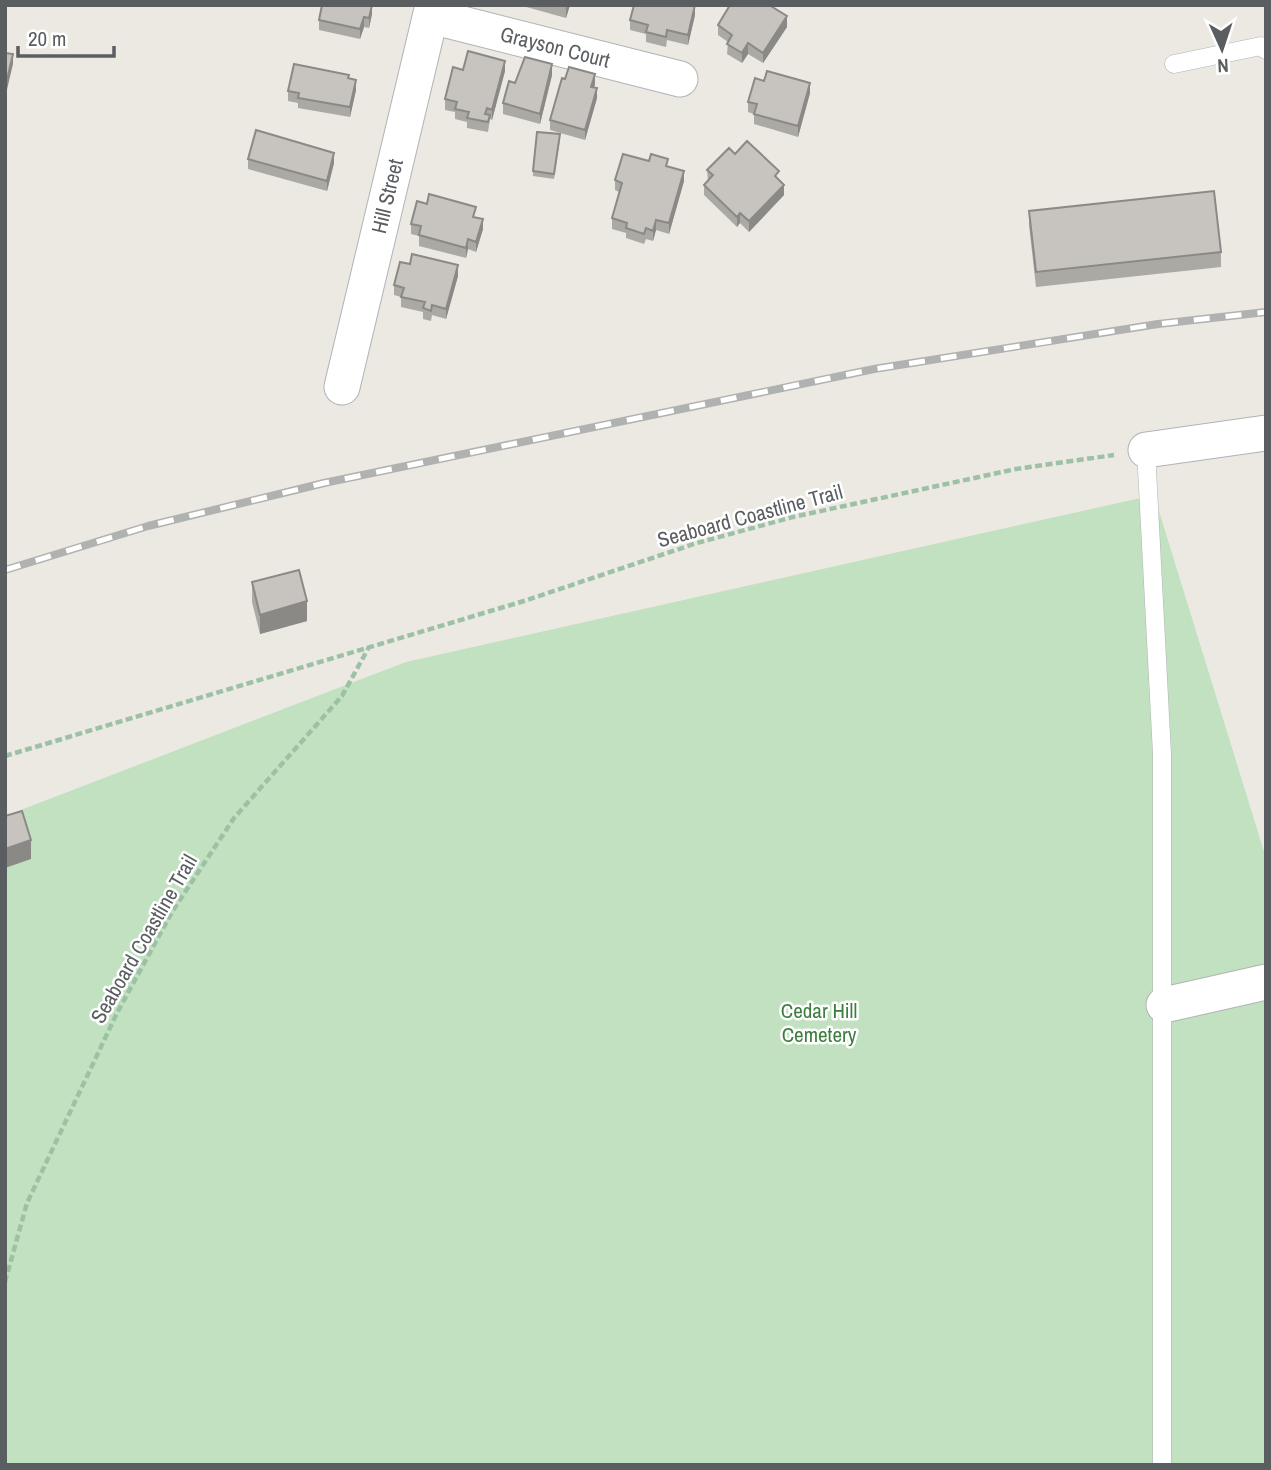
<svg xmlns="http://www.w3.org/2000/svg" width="1271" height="1470" viewBox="0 0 1271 1470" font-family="'Archivo Narrow',sans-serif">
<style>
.green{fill:#c2e1c1}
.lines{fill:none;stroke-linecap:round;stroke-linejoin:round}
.service-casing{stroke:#b0b3b6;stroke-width:19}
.minor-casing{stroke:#b0b3b6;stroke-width:37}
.path{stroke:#9cc1a5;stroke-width:4.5;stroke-dasharray:7 3.5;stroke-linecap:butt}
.service{stroke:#fff;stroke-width:18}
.minor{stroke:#fff;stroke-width:35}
.rail-casing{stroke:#b0b1b1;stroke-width:8}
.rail{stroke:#fff;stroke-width:5;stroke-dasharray:16;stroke-linecap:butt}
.wall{fill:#aba9a4}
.shaded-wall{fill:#8b8986}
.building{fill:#c7c4bf;stroke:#8b8986;stroke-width:2}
.labels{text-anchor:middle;stroke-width:5;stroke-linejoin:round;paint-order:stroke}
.street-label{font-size:21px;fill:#5b5e61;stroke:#fff}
.park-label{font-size:21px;fill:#3d7e3e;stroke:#fff}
</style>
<rect width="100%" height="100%" fill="#ece9e2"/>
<path class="green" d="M 1154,495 L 1266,858 L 1266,1465 L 5,1465 L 5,816 L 406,662 Z"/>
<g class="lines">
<g class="service-casing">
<path id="service" d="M 1174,64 L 1261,46 L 1266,50
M 1146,450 L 1162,754 L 1162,1465"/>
</g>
<g class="minor-casing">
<g id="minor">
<path id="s1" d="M 431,16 L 680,79"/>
<path id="s2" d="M 342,387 L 433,5"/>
<path d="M 1146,450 L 1266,433"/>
<path d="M 1164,1005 L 1266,982"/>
</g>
</g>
<path class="path" d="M 5,756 L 524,601 L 697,543 L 793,517 L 1016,469 L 1114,455
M 5,1282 L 27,1203 L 117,1013 L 172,912 L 234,818 L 342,696 L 369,647"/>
<use href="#service" class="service"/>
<use href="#minor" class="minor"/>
<g class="rail-casing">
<path id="rail" d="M 5,570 L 148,526 L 324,483 L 874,369 L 1158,324 L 1266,312"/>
</g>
<use href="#rail" class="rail"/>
</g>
<path class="wall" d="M 519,5 L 570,5 L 566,18 Z
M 372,14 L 369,28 L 364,27 L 360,39 L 319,30 L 319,20 Z
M 695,15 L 688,45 L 667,40 L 666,47 L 646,42 L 646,34 L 630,30 L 630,20 Z
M 718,25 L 787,27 L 763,63 L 748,54 L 742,63 L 727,54 L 728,42 L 718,35 Z
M 463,70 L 505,71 L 492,120 L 490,119 L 488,132 L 467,128 L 467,122 L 455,119 L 455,112 L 445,110 L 445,99 Z
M 552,75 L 540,124 L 503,114 L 503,103 L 515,83 Z
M 349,79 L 356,90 L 350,117 L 298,108 L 298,103 L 288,101 L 288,91 Z
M 595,84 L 594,88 L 597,98 L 585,140 L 550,130 L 550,120 Z
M 810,93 L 798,137 L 754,124 L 754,114 L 748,112 L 748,102 Z
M 560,139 L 554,179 L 533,176 L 533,171 Z
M 735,154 L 779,180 L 784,195 L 749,232 L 740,223 L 737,227 L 704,195 L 704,185 L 708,181 L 707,170 Z
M 248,159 L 334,163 L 327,191 L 248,169 Z
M 649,161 L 668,166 L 684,181 L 669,234 L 656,230 L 653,241 L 646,239 L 644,244 L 626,238 L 626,233 L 612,229 L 612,218 L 619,192 L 615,190 L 615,180 Z
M 1029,211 L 1221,252 L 1221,267 L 1036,287 L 1029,225 Z
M 476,217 L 483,229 L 476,252 L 468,249 L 466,258 L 419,246 L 419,236 L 411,234 L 411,224 Z
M 458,276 L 446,319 L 432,315 L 431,321 L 423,319 L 423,312 L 401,307 L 401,297 L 394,295 L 394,285 Z
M 252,582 L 307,621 L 260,634 L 252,602 Z"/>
<path class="shaded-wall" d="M 372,5 L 372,14 L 369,28 L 369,18 Z
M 567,5 L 570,5 L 566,18 L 566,8 Z
M 695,5 L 695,15 L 688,45 L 688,35 Z
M 787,16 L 787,27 L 763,63 L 763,53 Z
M 364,17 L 364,27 L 360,39 L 360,29 Z
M 748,43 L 748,54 L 742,63 L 742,53 Z
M 13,54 L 13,64 L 5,98 L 5,88 Z
M 505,61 L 505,71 L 492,120 L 492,110 Z
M 552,64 L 552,75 L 540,124 L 540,114 Z
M 595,74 L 595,84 L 591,97 L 591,87 Z
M 356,80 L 356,90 L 350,117 L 350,107 Z
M 810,83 L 810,93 L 798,137 L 798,126 Z
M 597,88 L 597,98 L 585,140 L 585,130 Z
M 334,153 L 334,163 L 327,191 L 327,181 Z
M 684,171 L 684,181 L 669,234 L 669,223 Z
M 784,185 L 784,195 L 749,232 L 749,221 Z
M 740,213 L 740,223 L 737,227 L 737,217 Z
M 483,219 L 483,229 L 476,252 L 476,242 Z
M 656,220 L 656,230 L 653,241 L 653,231 Z
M 468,239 L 468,249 L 466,258 L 466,248 Z
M 458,265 L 458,276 L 446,319 L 446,309 Z
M 307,601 L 307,621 L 260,634 L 260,615 Z
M 31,840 L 31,859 L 5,868 L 5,849 Z"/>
<path class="building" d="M 322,5 L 372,5 L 369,18 L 364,17 L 360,29 L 319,20 Z
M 634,5 L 695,5 L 688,35 L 667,30 L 666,37 L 646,32 L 648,25 L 630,20 Z
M 730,5 L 769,5 L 787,16 L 763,53 L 748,43 L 742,53 L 727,44 L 732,35 L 718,25 Z
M 468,51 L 505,61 L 492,110 L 487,108 L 485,114 L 490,115 L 488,122 L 467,118 L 469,112 L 455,109 L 457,102 L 445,99 L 453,67 L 463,70 Z
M 5,53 L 13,54 L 5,88 Z
M 525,57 L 552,64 L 540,114 L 503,103 L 509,81 L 515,83 Z
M 294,64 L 349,75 L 348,78 L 356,80 L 350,107 L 298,98 L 299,93 L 288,91 Z
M 569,67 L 595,74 L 591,87 L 597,88 L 585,130 L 550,120 L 562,78 L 565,79 Z
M 767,71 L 810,83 L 798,126 L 754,114 L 757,104 L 748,102 L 755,78 L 764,81 Z
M 256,130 L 334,153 L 327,181 L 248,159 Z
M 537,132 L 560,134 L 554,174 L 533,171 Z
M 747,141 L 779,171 L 775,176 L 784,185 L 749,221 L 740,213 L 737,217 L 704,185 L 713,175 L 707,170 L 729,148 L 735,154 Z
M 623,154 L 649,161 L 651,154 L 668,159 L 666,166 L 684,171 L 669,223 L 656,220 L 653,231 L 646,228 L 644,234 L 626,228 L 627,223 L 612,218 L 622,183 L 615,180 Z
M 1214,191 L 1221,252 L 1036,272 L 1029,211 Z
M 429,194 L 476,207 L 473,217 L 483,219 L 476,242 L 468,239 L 466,248 L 419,235 L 421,226 L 411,224 L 417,201 L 427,204 Z
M 412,254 L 458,265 L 446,309 L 432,305 L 431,311 L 423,308 L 425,302 L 401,297 L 404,288 L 394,285 L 400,262 L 410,264 Z
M 299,570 L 307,601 L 260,615 L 252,582 Z
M 22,811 L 31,840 L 5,849 L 5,816 Z"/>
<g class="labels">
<g class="street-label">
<text dy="7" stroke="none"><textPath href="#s1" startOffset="128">Grayson Court</textPath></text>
<text dy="7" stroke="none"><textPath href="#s2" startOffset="196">Hill Street</textPath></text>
<text transform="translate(750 516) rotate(-15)" y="7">Seaboard Coastline Trail</text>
<text transform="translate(144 939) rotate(-60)" y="7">Seaboard Coastline Trail</text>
</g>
<g class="park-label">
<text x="819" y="1018">Cedar Hill<tspan x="819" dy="24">Cemetery</tspan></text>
</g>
</g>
<rect width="1271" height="1470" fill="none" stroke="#5b5e61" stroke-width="14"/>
<g transform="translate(1222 49) rotate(177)" stroke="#ffffff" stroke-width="5" paint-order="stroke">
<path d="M0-5L12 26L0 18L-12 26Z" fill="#5b5e61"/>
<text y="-10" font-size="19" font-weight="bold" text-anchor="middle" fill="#5b5e61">N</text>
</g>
<path d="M18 46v10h96v-10" fill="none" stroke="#5b5e61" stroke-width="3.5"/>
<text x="28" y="46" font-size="21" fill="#5b5e61" stroke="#ffffff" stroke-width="5" paint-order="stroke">20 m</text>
</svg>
